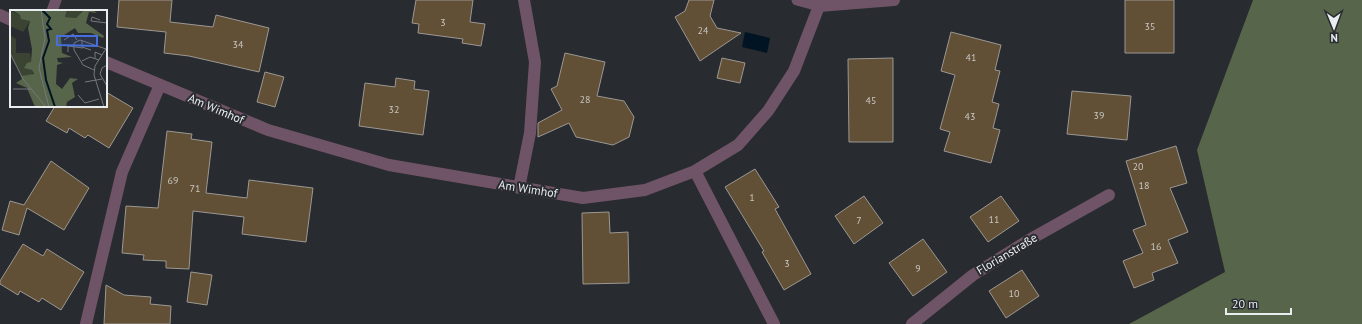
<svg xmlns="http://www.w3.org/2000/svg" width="1362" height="324" viewBox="0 0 1362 324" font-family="'PT Sans',sans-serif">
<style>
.forest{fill:#57654b}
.water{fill:#001424}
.building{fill:#614f36;stroke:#9c9893}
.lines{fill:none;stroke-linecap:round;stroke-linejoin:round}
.service{stroke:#6f5366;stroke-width:11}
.minor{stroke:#6f5366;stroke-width:12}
.labels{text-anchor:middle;stroke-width:4;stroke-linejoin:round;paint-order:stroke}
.number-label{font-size:10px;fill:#c8c6c2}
.street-label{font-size:12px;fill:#eaedf0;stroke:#282b2f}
.inset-river{fill:none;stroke:#001424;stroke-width:2}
.inset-road{fill:none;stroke:#76797c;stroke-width:1}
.view{fill:#466edd;fill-opacity:0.15;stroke:#466edd;stroke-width:2}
.inset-edge{fill:none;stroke:#eaedf0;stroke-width:2}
</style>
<rect width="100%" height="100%" fill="#282b2f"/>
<path class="forest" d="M 1253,0 L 1362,0 L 1362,324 L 1129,324 L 1225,272 L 1197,150 Z"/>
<path class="water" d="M 745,32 L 770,38 L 767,53 L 742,47 Z"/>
<path class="building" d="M 119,0 L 172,0 L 170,22 L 213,27 L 216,15 L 269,28 L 259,72 L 189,56 L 164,53 L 166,32 L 117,27 Z
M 416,0 L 473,0 L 470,22 L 485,24 L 481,46 L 462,43 L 463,39 L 418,33 L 419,24 L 412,23 Z
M 689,0 L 714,0 L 710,16 L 717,28 L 741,33 L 700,61 L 675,17 L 685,11 Z
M 1125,0 L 1174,0 L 1174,53 L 1125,53 Z
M 951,32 L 1001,45 L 995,70 L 1000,71 L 992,102 L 999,104 L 993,128 L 1000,130 L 991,163 L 944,151 L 950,132 L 940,129 L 955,75 L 941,71 Z
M 565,53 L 605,62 L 597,96 L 624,101 L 634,117 L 629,137 L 613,145 L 576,137 L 569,123 L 538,137 L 538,123 L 562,110 L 551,89 L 557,86 Z
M 722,58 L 745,63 L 740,83 L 717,78 Z
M 893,58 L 893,142 L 849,142 L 848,59 Z
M 265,72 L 284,77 L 275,107 L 257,102 Z
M 396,78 L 415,81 L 414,89 L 429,91 L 423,135 L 359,126 L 365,83 L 395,87 Z
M 1072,91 L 1131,96 L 1127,140 L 1067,134 Z
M 106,92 L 133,108 L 109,148 L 88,135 L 85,138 L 69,128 L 67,133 L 46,121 L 55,106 L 106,106 Z
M 167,131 L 192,134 L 191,139 L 212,142 L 206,193 L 247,198 L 249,180 L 313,188 L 306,242 L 242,234 L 244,217 L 193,211 L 189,269 L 166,268 L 166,261 L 143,260 L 144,255 L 122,253 L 126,206 L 158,208 Z
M 1176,146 L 1187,183 L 1170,188 L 1188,232 L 1168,240 L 1178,263 L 1152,273 L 1154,280 L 1134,288 L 1123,261 L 1143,253 L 1133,230 L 1146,225 L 1126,161 Z
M 51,161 L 89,188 L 64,230 L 27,208 L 19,235 L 2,230 L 10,201 L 24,205 Z
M 755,169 L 779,207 L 775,209 L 811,274 L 784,290 L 762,252 L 764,251 L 725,187 Z
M 864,196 L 883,223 L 854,244 L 835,216 Z
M 1001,196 L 1019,221 L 988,242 L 970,217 Z
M 609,212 L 610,233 L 628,232 L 629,283 L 583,284 L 582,213 Z
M 923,239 L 947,272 L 913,296 L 889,263 Z
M 23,244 L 43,256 L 47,249 L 84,272 L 61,310 L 42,298 L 39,302 L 20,291 L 18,295 L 0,284 L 0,281 Z
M 1022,270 L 1039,296 L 1006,318 L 989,291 Z
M 191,272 L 212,275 L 207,305 L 187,302 Z
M 106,285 L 124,295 L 151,297 L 150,304 L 171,306 L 170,324 L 104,324 Z"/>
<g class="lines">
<path class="service" d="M 797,0 L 819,6
M 52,11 L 56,0"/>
<path class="minor" d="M 819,6 L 894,0
M 0,15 L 11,20
M 106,62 L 268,130 L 389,165 L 583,198 L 645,190 L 695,171 L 738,145 L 768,111 L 794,71 L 819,6 L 818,0
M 695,171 L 774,324
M 519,188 L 530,133 L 535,62 L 524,0
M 86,324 L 122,172 L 160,85
M 912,324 L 973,275 L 1029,240 L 1109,195"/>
</g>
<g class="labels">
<g class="number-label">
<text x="443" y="26">3</text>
<text x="1150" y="30">35</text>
<text x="703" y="34">24</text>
<text x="238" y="48">34</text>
<text x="971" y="61">41</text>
<text x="585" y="103">28</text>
<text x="871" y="104">45</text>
<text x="394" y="113">32</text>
<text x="1099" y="119">39</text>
<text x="970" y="120">43</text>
<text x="1138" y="170">20</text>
<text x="173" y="184">69</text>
<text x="1144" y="189">18</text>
<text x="195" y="192">71</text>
<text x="752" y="201">1</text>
<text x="994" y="223">11</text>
<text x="859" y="224">7</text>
<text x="1156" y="250">16</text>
<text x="787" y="267">3</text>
<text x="918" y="272">9</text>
<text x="1014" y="297">10</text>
</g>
<g class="street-label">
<text transform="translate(216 109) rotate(23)" y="4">Am Wimhof</text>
<text transform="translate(528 189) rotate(9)" y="4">Am Wimhof</text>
<text transform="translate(1007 254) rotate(-31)" y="4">Florianstraße</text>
</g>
</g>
<g transform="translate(10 10)">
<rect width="97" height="97" fill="#282b2f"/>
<path d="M 0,0 L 20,11 L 13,22 L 0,16 ZM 57,0 L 74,0 L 66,8 L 55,7 ZM 0,25 L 6,29 L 6,43 L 20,43 L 23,65 L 11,66 L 0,45 Z" fill="#3b4433"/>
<path d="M 2,0 L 57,0 L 55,7 L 66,8 L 74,0 L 83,0 L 87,3 L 79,2 L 76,13 L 94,26 L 93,28 L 81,23 L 68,23 L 65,18 L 51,27 L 52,43 L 62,47 L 47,48 L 48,52 L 53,53 L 47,55 L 46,74 L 52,79 L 60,68 L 68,69 L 62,73 L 65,87 L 57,92 L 56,97 L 25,97 L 17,78 L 6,73 L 12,69 L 11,66 L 24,64 L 22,60 L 14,58 L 17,53 L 21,52 L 22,39 L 18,18 L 20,11 L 11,9 L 10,5 Z" fill="#57654b"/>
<path class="inset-river" d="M 32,0 L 40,8 L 37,14 L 41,19 L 37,20 L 39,31 L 33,48 L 36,70 L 45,97"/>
<path class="inset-road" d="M 31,0 L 35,28 L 29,58 L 39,97M 90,10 L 82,7 L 81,11 L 97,13M 54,30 L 63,24 L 67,30M 72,30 L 72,37 L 81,40M 58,42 L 58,36 L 73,38M 0,43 L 13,69 L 36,97M 85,48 L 85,42 L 92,45M 72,51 L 80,47 L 89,50M 97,55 L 92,58 L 90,64 L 97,76M 84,60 L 73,55 L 64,40 L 64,33 L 70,30 L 96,39M 75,72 L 92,69M 3,79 L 21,79M 68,85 L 75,93 L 89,89M 94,97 L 84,65 L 85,56 L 97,37"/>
<path class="view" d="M 47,26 L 87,26 L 87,36 L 47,35 Z"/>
<rect width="97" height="97" class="inset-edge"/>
</g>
<g transform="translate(1334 28) rotate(179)" stroke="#282b2f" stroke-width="3" paint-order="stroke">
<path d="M0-3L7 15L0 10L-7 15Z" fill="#eaedf0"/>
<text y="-6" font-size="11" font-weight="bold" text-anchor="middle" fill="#eaedf0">N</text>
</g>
<path d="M1226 308v6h65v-6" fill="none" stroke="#eaedf0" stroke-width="2"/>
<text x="1232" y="308" font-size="12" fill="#eaedf0" stroke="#282b2f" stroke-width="3" paint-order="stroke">20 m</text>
</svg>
